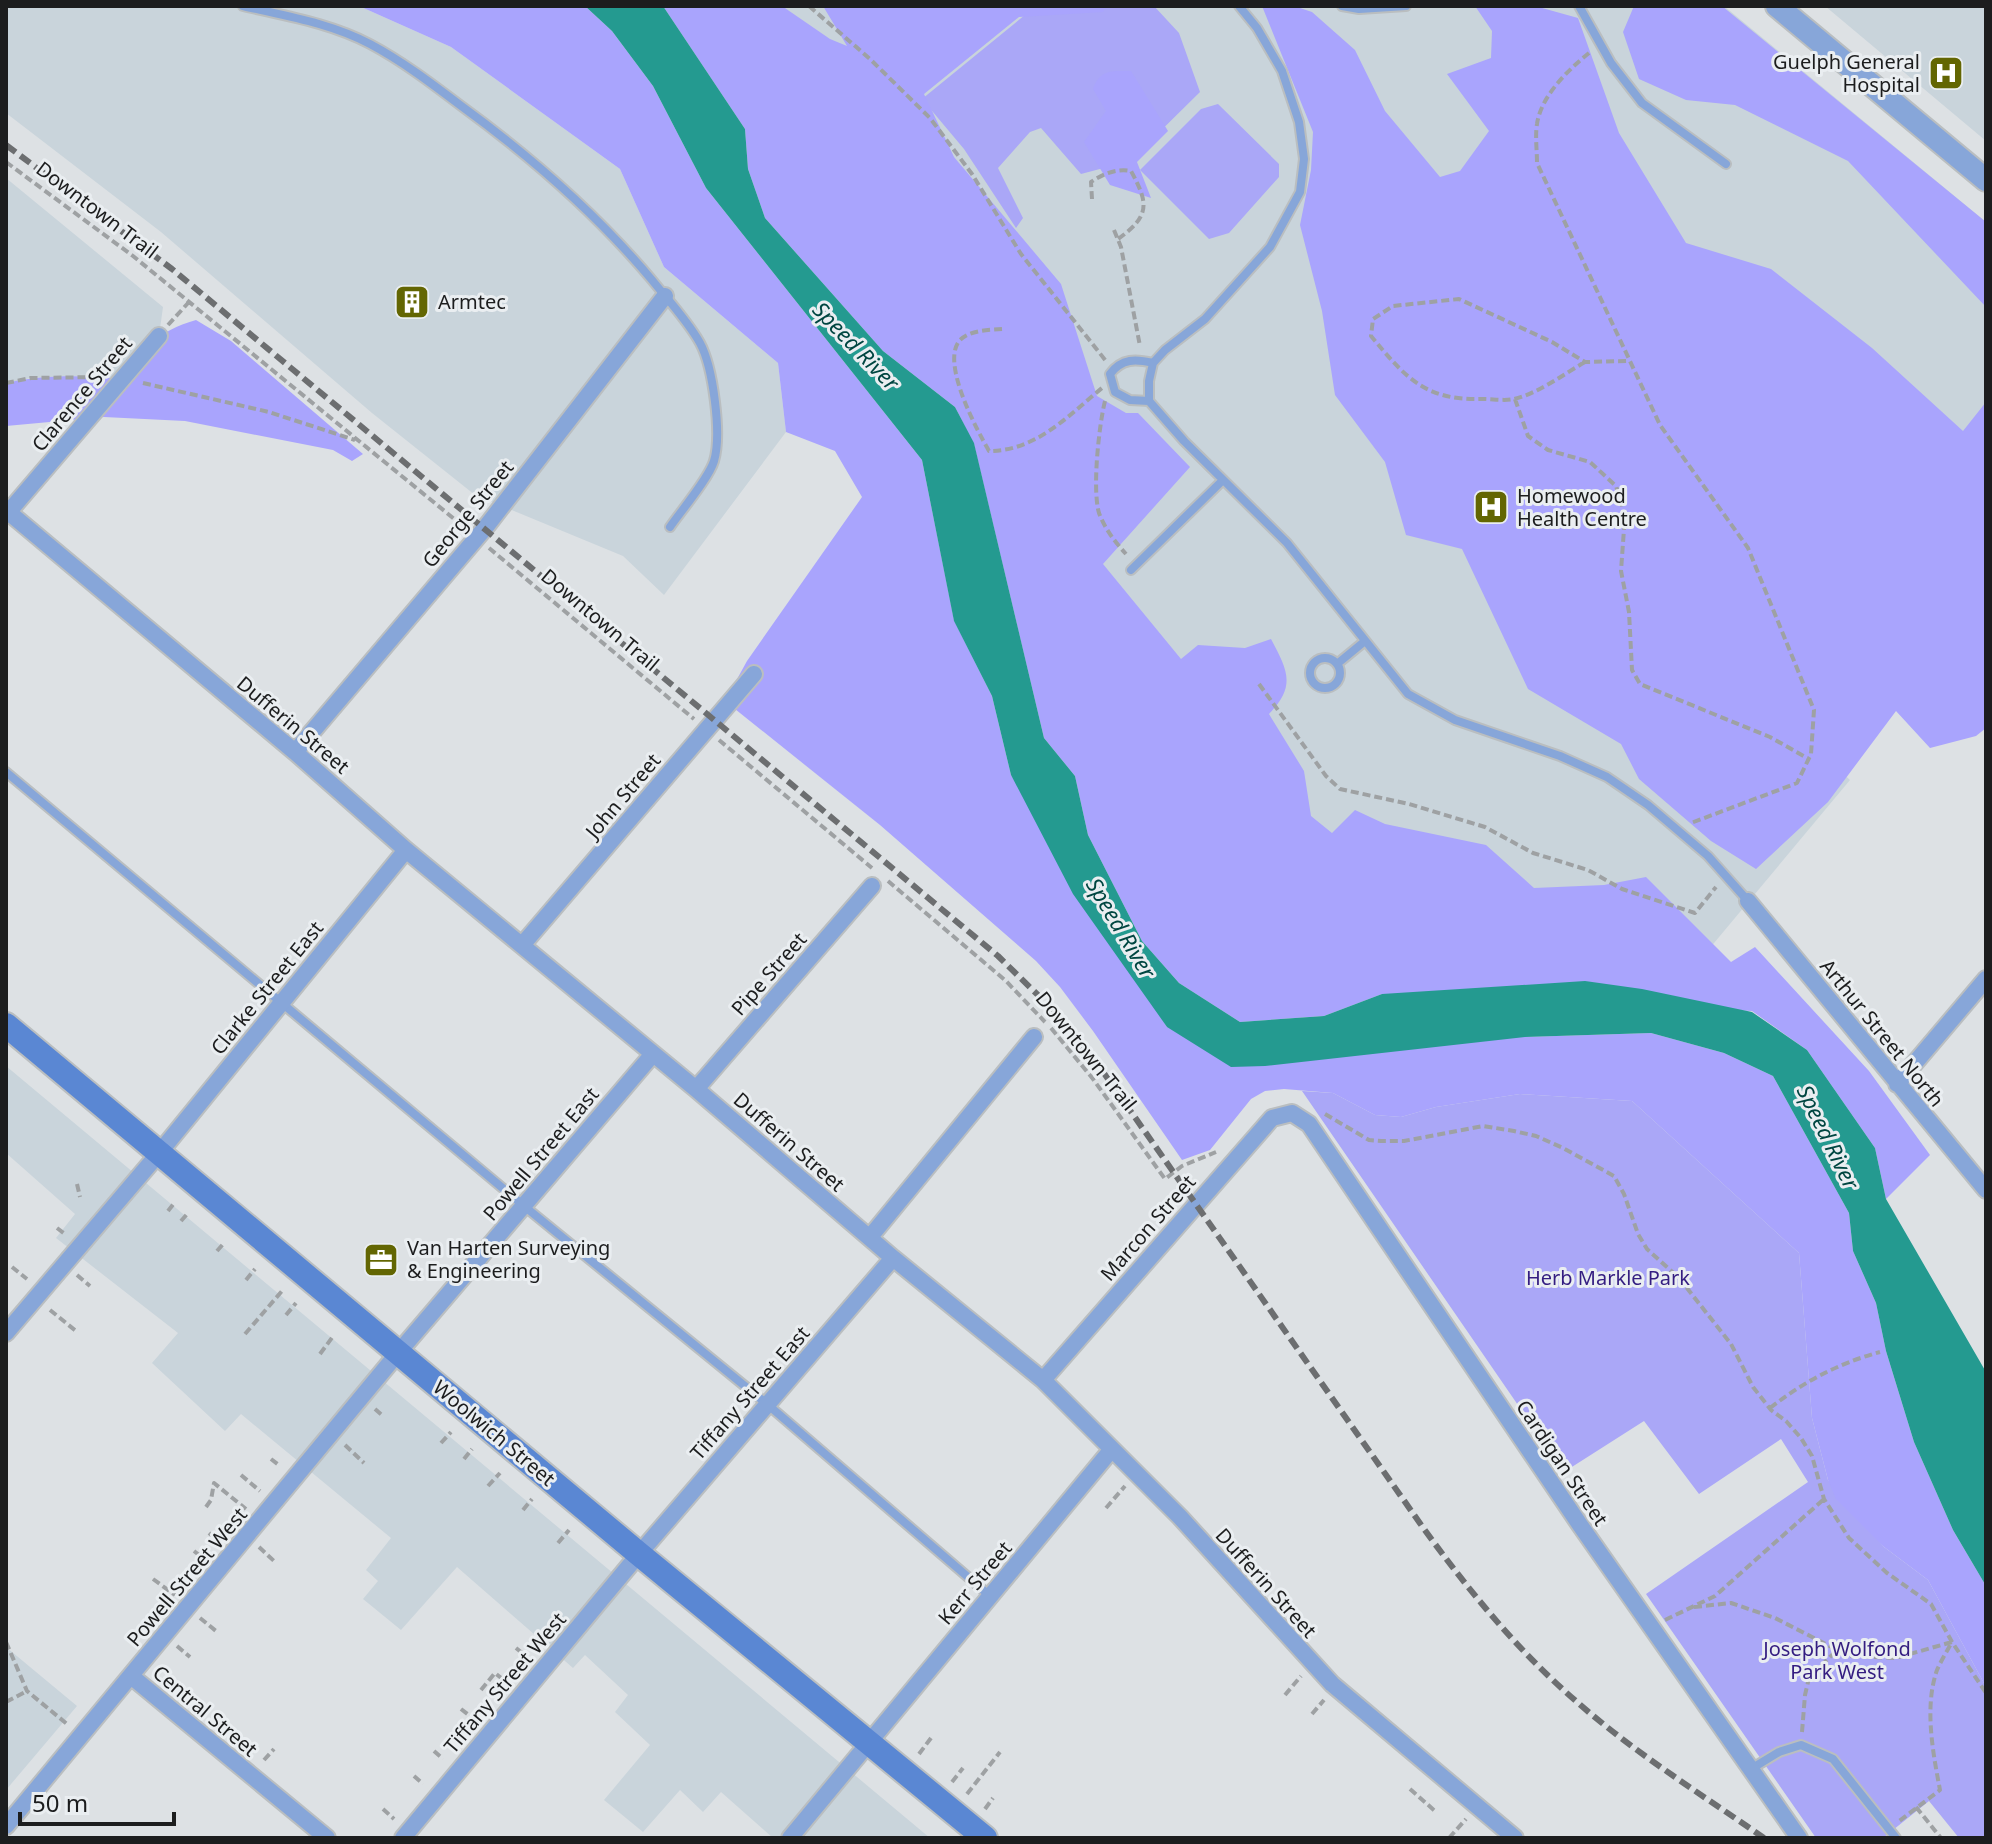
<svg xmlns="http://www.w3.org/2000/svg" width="1992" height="1844" viewBox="0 0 1992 1844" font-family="'Noto Sans',sans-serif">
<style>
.built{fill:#c9d4db}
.green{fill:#aaa7f7}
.forest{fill:#a9a4fd}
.water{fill:#249a90}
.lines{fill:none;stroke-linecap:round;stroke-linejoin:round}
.service-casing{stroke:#babec0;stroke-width:12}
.minor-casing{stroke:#babec0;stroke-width:20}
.tertiary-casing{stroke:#babec0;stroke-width:26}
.secondary-casing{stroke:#babec0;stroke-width:28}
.path{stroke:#9ea1a3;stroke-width:4;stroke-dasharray:8 4;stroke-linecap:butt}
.service{stroke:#87a6d9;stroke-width:8}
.minor{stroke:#87a6d9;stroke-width:16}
.tertiary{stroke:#87a6d9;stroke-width:22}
.secondary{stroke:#5a87d3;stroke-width:24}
.rail{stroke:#6c6e70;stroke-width:6;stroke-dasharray:12 6;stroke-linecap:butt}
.labels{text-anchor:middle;stroke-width:6;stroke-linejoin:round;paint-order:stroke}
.poi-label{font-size:20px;fill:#1c1d1e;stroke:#eaeef1;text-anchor:start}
.street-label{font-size:20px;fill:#1c1d1e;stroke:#eaeef1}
.park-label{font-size:20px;fill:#341d81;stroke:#eaeef1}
.water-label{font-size:22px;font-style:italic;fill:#004641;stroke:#eaeef1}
</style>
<rect width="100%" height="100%" fill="#dde1e4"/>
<path class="built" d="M 6,6 L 359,6 L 451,47 L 620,169 L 664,267 L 778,363 L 786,432 L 664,595 L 623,556 L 475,495 L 372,413 L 161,232 L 6,113 Z
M 677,6 L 1724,6 L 1986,222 L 1986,573 L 1828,760 L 1850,780 L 1674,991 L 1378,987 Z
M 1825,6 L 1986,6 L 1986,141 Z
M 6,178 L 163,307 L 159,336 L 120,379 L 96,376 L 31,378 L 6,383 Z
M 6,1066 L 930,1838 L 773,1838 L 721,1792 L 703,1812 L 680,1790 L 643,1832 L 604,1800 L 650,1745 L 615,1712 L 628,1695 L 585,1655 L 573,1668 L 457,1567 L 401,1630 L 363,1599 L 378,1581 L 366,1570 L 391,1538 L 241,1414 L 225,1431 L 152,1363 L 178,1333 L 56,1238 L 75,1214 L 6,1153 Z
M 6,1647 L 77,1706 L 6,1790 Z"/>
<path class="green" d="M 1036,6 L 1154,6 L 1179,33 L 1200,92 L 1130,161 L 1081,174 L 1041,128 L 1030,132 L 998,168 L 1023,218 L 1016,228 L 964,149 L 922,99 Z
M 1218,104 L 1279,164 L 1279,177 L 1229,233 L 1209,239 L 1140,170 L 1201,109 Z
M 1302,1091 L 1333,1093 L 1375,1115 L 1401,1117 L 1436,1107 L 1520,1094 L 1632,1101 L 1799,1253 L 1812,1418 L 1828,1480 L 1884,1547 L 1928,1580 L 1986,1687 L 1986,1838 L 1959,1838 L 1929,1801 L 1883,1838 L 1816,1838 L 1646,1594 L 1808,1482 L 1781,1439 L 1699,1494 L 1644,1421 L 1564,1472 Z"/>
<path class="forest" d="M 359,6 L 585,6 L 612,31 L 653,86 L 706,188 L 922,460 L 954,620 L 992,696 L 1011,775 L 1167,1027 L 1525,1037 L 1651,1033 L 1724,1053 L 1773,1076 L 1849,1213 L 1853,1251 L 1876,1303 L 1886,1351 L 1914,1442 L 1953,1530 L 1986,1586 L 1986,1687 L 1928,1580 L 1884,1547 L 1836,1499 L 1828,1480 L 1812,1418 L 1799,1253 L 1632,1101 L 1520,1094 L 1436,1107 L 1401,1117 L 1375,1115 L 1333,1093 L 1284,1089 L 1265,1091 L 1251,1099 L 1210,1150 L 1182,1160 L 1093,1031 L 1060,987 L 1036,961 L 880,825 L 725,701 L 747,661 L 862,497 L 835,451 L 786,432 L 778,363 L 664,267 L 620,169 L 451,47 Z
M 663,6 L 782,6 L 830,39 L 847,46 L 823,6 L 1107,6 L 1103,12 L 1019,17 L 924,94 L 954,157 L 1061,284 L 1097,396 L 1126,413 L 1138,413 L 1190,467 L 1103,564 L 1181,659 L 1198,645 L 1245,648 L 1271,639 C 1288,671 1296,686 1269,714 L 1304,771 L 1311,816 L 1332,833 L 1355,810 L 1385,824 L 1486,845 L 1534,888 L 1604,885 L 1646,877 L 1731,962 L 1755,947 L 1869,1071 L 1930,1155 L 1886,1199 L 1875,1148 L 1807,1050 L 1752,1011 L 1382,994 L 1324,1016 L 1240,1022 L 1179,983 L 1142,941 L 1088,835 L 1075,776 L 1044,738 L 974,444 L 955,407 L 883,351 L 765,218 L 748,169 L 745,129 Z
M 1262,6 L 1294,6 L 1312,12 L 1355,50 L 1385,111 L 1440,177 L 1460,171 L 1489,131 L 1447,74 L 1491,58 L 1492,31 L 1475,6 L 1535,6 L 1578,18 L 1619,133 L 1686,243 L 1771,269 L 1872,348 L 1963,431 L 1986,402 L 1986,728 L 1976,736 L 1930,748 L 1896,711 L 1828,802 L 1756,869 L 1711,841 L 1639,779 L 1621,744 L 1528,689 L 1462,549 L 1406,535 L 1385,462 L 1335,395 L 1322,311 L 1300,225 L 1311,170 L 1313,132 Z
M 1634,6 L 1722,6 L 1986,222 L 1986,307 L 1848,161 L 1735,105 L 1686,100 L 1639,79 L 1623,32 Z
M 1131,71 L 1168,131 L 1137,162 L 1151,198 L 1110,185 L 1084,142 L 1106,111 L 1093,89 C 1100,69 1112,71 1131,71 Z
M 196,320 L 231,341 L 363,454 L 352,461 L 333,450 L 185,421 L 104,417 L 6,426 L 6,383 C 43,375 82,375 120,379 C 146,349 156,331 196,320 Z"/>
<path class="water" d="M 585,6 L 663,6 L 745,129 L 748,169 L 765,218 L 883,351 L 955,407 L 974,443 L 1044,738 L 1075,776 L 1088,835 L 1142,941 L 1179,983 L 1240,1022 L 1324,1016 L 1382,994 L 1585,981 L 1642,989 L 1752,1012 L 1807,1050 L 1875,1148 L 1886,1199 L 1986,1372 L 1986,1586 L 1953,1530 L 1914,1442 L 1886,1351 L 1876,1303 L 1853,1251 L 1849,1213 L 1773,1076 L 1724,1053 L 1651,1033 L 1525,1037 L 1265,1066 L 1231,1067 L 1167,1027 L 1073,894 L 1011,775 L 992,696 L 954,621 L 922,460 L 706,188 L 653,86 L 612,31 Z"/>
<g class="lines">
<g class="service-casing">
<path id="service" d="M 243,6 C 286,16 330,23 370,44 C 402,61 431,83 460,105 C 530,156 596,213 652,280 C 668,300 687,320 700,343 C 713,367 722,434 714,461 C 709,478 681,511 670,527
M 1239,6 L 1257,28 L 1282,71 L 1299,122 L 1304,159 L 1300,192 L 1270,247 L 1205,319 L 1165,350 L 1153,363 L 1149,381 L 1149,401 L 1184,441 L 1287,543 L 1408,694 L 1455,720 L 1560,756 L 1607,777 L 1648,805 L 1708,856 L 1748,901
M 1342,6 L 1359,9 L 1406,6
M 1579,6 L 1611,63 L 1642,103 L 1726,164
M 1149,401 L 1130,400 L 1115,392 L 1110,374 C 1122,358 1136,359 1153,363
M 1131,570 L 1223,480
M1310 673a15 15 0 1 1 30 0a15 15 0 1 1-30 0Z
M 1337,664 L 1365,641
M 6,772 L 524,1206 L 767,1404 L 990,1596
M 1751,1769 L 1779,1752 L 1801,1745 L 1833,1759 L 1896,1838"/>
</g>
<g class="minor-casing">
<path id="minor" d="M 6,510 L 295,752 L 406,850 L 696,1089 L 893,1258 L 1043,1380 L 1180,1517 L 1332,1684 L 1515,1838
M 6,515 L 159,336
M 295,752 L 485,528 L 665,296
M 1748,901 L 1986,1190
M 523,944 L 754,674
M 1897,1084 L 1986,979
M 696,1089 L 872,886
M 870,1237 L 1034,1037
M 6,1333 L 160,1152 L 406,850
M 1043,1380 L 1272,1118 L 1292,1113 L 1309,1124 L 1580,1525 L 1799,1838
M 131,1676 L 327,1838
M 6,1826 L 398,1353 L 653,1054
M 403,1838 L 639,1554 L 893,1258
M 790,1838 L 1112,1449"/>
</g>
<g class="tertiary-casing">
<path id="tertiary" d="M 1777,6 L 1986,180"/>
</g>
<g class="secondary-casing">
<path id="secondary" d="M 6,1025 L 639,1554 L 985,1838"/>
</g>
<path class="path" d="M 809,6 L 870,59 L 930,118 L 972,174 L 1021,254 L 1106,361
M 1589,53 C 1568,70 1541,96 1537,124 C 1535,136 1537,150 1537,163 L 1660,425 L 1748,548 L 1814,710 L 1811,754 L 1797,783 L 1691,823
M 6,162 L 133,256 L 464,527
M 1092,199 L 1091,182 C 1103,174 1117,168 1131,171 C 1149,204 1150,216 1118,239
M 1114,230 L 1121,247 L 1140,346
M 168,325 L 189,302
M 1002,329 C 989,330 970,330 960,340 C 940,362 977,430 989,451 C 1036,451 1068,416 1102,388
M 1585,362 C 1564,374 1539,393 1514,399 C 1505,401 1493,399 1483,399 C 1425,401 1406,378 1371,336 L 1373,319 L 1393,306 L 1459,299 L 1552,342 L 1585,362 L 1630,361
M 6,383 L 31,378 L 103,377
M 143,383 L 269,412 L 355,440
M 1515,399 L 1528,436 L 1548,450 L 1590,462 L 1616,486 L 1625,515 L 1621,571 L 1629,612 L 1632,670 L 1640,684 L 1770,737 L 1809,759
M 1105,401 C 1099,425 1092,489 1099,513 C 1105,529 1115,542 1126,554
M 489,548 L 694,719
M 1259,684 L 1326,776 L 1340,789 L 1409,804 L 1485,827 L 1533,853 L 1588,870 L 1622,889 L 1695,913 L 1716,887
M 719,740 L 872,868
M 888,881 L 1006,981 L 1045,1022
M 1051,1028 L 1093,1079 L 1165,1179 L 1182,1166 L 1216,1152
M 1325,1114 L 1369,1140 L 1381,1141 L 1404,1141 L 1483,1126 L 1514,1131 L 1536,1136 L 1563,1148 L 1614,1176 L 1624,1194 L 1638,1234 L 1647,1249 L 1679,1278 L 1731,1344 L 1753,1387 L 1771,1410 L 1786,1421 L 1801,1438 L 1812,1456 L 1824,1499 L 1849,1538 L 1887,1573 L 1931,1604 L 1952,1642 L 1986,1693
M 77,1184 L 80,1197
M 168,1211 L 175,1202
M 181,1221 L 188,1213
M 57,1228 L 65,1234
M 217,1251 L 224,1243
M 12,1267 L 27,1279
M 77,1275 L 90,1286
M 246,1280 L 255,1269
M 50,1310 L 76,1331
M 286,1315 L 296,1303
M 245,1334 L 282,1291
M 320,1354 L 334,1335
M 1770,1408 C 1805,1381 1837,1364 1880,1352
M 375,1409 L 383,1416
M 441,1443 L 451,1432
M 345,1445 L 364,1463
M 271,1459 L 280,1466
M 464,1459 L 472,1449
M 241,1475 L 260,1491
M 488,1486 L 500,1473
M 206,1507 L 211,1500 L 214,1483 L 246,1509
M 1106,1508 L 1125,1486
M 523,1510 L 532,1499
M 209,1533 L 219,1542
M 558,1543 L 569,1530
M 259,1547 L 274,1561
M 194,1551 L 204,1559
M 153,1579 L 175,1595
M 1694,1607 L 1731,1603 L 1775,1618 L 1849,1656 L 1896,1658 L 1952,1642 C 1947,1651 1941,1661 1937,1670 C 1924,1707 1933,1753 1940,1790 L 1898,1822
M 200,1618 L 216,1631
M 1665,1620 L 1715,1596 L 1824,1499
M 6,1642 L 27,1691 L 67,1724
M 177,1646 L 190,1657
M 516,1648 L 527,1657
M 481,1690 L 495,1673 L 506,1682
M 1285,1695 L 1301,1676
M 6,1702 L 27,1691
M 461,1709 L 475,1720
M 1312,1714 L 1324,1700
M 1802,1732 L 1805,1695 L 1809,1678 L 1837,1650
M 434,1751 L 443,1759
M 919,1754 L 931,1738
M 264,1760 L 274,1749
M 414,1776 L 423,1784
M 952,1782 L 963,1768
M 1410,1789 L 1435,1811
M 967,1794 L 1000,1752
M 1916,1807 L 1941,1838
M 383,1809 L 394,1819
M 985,1809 L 993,1798
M 1449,1838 L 1466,1819"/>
<use href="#service" class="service"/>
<use href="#minor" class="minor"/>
<use href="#tertiary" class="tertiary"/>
<use href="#secondary" class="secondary"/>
<path class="rail" d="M 6,145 L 172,269 L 998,956 L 1043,1000 L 1101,1069 L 1424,1529 C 1470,1592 1518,1651 1577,1702 C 1635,1753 1701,1794 1764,1838"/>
</g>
<defs>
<g id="hospital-square" transform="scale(1.8)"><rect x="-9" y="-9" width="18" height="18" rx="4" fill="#636602" stroke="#eaeef1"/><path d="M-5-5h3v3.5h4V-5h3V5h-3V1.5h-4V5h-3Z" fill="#fff"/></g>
<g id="building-square" transform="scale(1.8)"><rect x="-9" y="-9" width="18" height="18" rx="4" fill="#636602" stroke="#eaeef1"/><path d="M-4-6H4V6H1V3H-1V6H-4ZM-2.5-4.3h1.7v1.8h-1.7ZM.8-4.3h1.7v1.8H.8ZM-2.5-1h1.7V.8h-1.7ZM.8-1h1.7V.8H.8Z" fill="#fff"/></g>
<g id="office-square" transform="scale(1.8)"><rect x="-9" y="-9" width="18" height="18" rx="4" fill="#636602" stroke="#eaeef1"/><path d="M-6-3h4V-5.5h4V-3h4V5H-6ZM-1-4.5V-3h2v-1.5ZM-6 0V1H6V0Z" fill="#fff"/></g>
</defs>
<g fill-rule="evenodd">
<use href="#hospital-square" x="1946" y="73"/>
<use href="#building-square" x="412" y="302"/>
<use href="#hospital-square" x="1491" y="507"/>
<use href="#office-square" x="381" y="1260"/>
</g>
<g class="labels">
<g class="poi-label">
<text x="1920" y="69" text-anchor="end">Guelph General<tspan x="1920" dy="23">Hospital</tspan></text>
<text x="438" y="309">Armtec</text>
<text x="1517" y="503">Homewood<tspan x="1517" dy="23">Health Centre</tspan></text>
<text x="407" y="1255">Van Harten Surveying<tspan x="407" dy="23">&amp; Engineering</tspan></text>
</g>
<g class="street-label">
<text transform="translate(97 210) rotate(37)" y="7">Downtown Trail</text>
<text transform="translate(82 394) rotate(-50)" y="7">Clarence Street</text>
<text transform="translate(468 514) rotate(-51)" y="7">George Street</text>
<text transform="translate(600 620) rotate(40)" y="7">Downtown Trail</text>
<text transform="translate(293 725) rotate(40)" y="7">Dufferin Street</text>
<text transform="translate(623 796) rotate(-50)" y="7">John Street</text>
<text transform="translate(769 974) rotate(-49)" y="7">Pipe Street</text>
<text transform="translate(267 988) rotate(-51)" y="7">Clarke Street East</text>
<text transform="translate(1882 1033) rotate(51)" y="7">Arthur Street North</text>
<text transform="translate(1086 1051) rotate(51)" y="7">Downtown Trail</text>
<text transform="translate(789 1142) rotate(41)" y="7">Dufferin Street</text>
<text transform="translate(541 1154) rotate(-50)" y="7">Powell Street East</text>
<text transform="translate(1148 1228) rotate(-49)" y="7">Marcon Street</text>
<text transform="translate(750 1393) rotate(-49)" y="7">Tiffany Street East</text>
<text transform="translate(494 1433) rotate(40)" y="7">Woolwich Street</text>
<text transform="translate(1562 1463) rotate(56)" y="7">Cardigan Street</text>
<text transform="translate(187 1577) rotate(-50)" y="7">Powell Street West</text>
<text transform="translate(975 1583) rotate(-50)" y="7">Kerr Street</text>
<text transform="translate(1266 1583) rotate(48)" y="7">Dufferin Street</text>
<text transform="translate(505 1683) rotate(-50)" y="7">Tiffany Street West</text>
<text transform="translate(205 1711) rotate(40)" y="7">Central Street</text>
</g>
<g class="park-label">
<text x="1608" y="1285">Herb Markle Park</text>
<text x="1837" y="1656">Joseph Wolfond<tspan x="1837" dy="23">Park West</tspan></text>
</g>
<g class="water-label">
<text transform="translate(856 346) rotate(46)" y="8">Speed River</text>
<text transform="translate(1121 928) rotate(59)" y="8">Speed River</text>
<text transform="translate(1828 1137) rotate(64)" y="8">Speed River</text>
</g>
</g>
<rect width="1992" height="1844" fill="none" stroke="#1c1d1e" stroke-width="16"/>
<path d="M20 1812v12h154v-12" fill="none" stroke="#1c1d1e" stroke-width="4"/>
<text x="32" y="1812" font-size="24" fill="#1c1d1e" stroke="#eaeef1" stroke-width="6" paint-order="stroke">50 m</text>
</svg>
